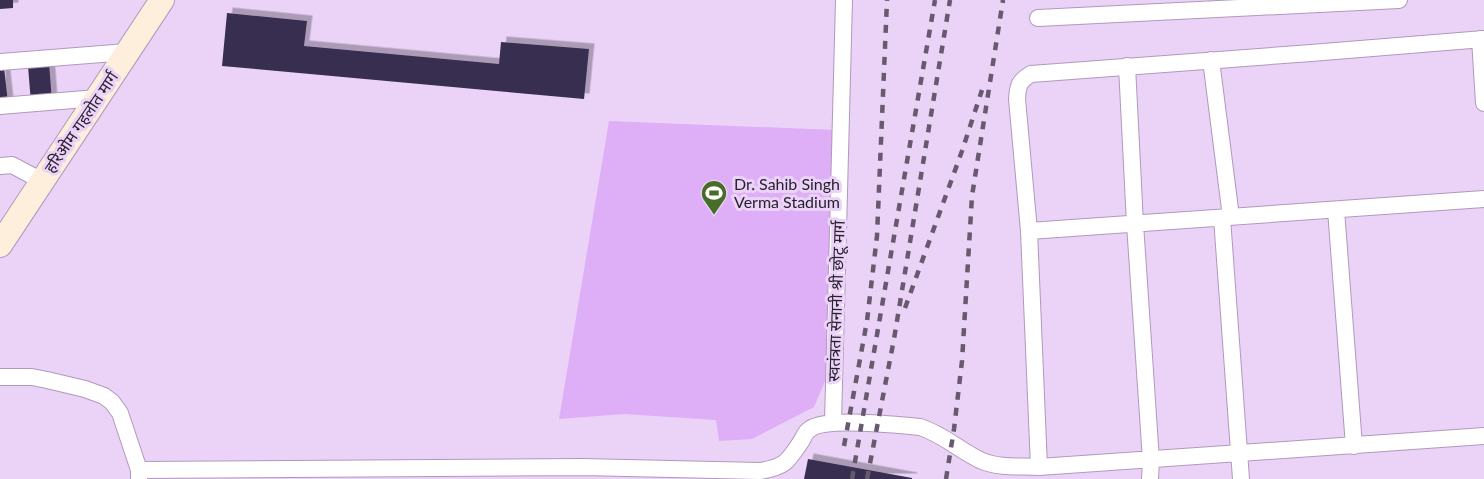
<svg xmlns="http://www.w3.org/2000/svg" width="1484" height="479" viewBox="0 0 1484 479" font-family="Lato,'Noto Sans Devanagari',sans-serif">
<style>
.grass{fill:#deaef6}
.building{fill:#372f50;filter:url(#shadow)}
.lines{fill:none;stroke-linecap:round;stroke-linejoin:round}
.street-casing{stroke:#b099bc;stroke-width:18}
.secondary-casing{stroke:#b099bc;stroke-width:26}
.street{stroke:#fff;stroke-width:16}
.secondary{stroke:#feefdc;stroke-width:24}
.rail{stroke:#675a6f;stroke-width:4.5;stroke-dasharray:8 8;stroke-linecap:butt}
.labels{text-anchor:middle;stroke-width:6;stroke-linejoin:round;paint-order:stroke}
.street-label{font-size:16px;fill:#2a212f;stroke:#ebd3f8}
.poi-label{font-size:16px;fill:#2a212f;stroke:#ebd3f8;text-anchor:start}
</style>
<defs>
<filter id="shadow"><feDropShadow dx="5.5" dy="-5.5" stdDeviation="0" flood-color="#0004"/></filter>
</defs>
<rect width="100%" height="100%" fill="#ebd3f8"/>
<path class="grass" d="M 609,121 L 836,130 L 826,379 L 814,407 L 752,439 L 719,441 L 716,420 L 624,414 L 559,419 Z"/>
<path class="building" d="M 0,0 L 13,0 L 13,8 L 0,9 Z
M 227,13 L 307,21 L 304,46 L 499,64 L 501,42 L 589,49 L 584,99 L 222,66 Z
M 49,63 L 52,101 L 31,103 L 28,66 Z
M 0,67 L 4,67 L 8,103 L 0,104 Z
M 808,459 L 912,478 L 912,479 L 804,479 Z"/>
<g class="lines">
<g class="street-casing">
<path id="street" d="M 1038,18 L 1399,0
M 1480,39 L 1484,103
M 1211,60 L 1231,217
M 0,62 L 127,52
M 1127,66 L 1135,224 L 1151,460 L 1150,479
M 0,106 L 97,98
M 0,166 L 12,165 L 42,181
M 1336,210 L 1354,446
M 1222,218 L 1241,479
M 1029,231 L 1017,99 C 1018,85 1019,81 1031,74 L 1311,53 L 1484,39
M 0,377 L 32,377 L 47,380 L 85,389 L 104,396 L 112,402 L 120,413 L 139,470 L 139,479
M 833,422 L 844,0
M 1039,467 L 1029,231 L 1484,199
M 139,470 L 582,467 L 760,471 C 786,467 788,461 802,440 C 804,436 806,431 810,429 C 826,417 897,425 920,427 C 943,434 960,451 982,461 C 999,468 1021,466 1039,467 L 1484,436"/>
</g>
<g class="secondary-casing">
<path id="secondary" d="M 0,245 L 162,0"/>
</g>
<use href="#street" class="street"/>
<use href="#secondary" class="secondary"/>
<path class="rail" d="M 905,308 L 962,151 L 982,90
M 844,446 L 867,321 L 877,236 L 887,0
M 852,479 L 935,0
M 867,479 L 894,339 L 950,0
M 946,479 L 954,429 L 962,361 L 972,196 L 1003,0"/>
</g>
<defs>
<g id="stadium-pin" transform="scale(1.35)"><path d="M0 17L-7.5 6A9.5 9.5 0 1 1 7.5 6Z" fill="#476e29" stroke="#ebd3f8"/><path d="M0-5a6.5 5 0 1 0 0 10a6.5 5 0 1 0 0-10ZM-3.5-1.8h7v3.6h-7Z" fill="#fff"/></g>
</defs>
<g fill-rule="evenodd">
<use href="#stadium-pin" x="714" y="193"/>
</g>
<g class="labels">
<g class="street-label">
<text transform="translate(81 122) rotate(-56)" y="6">हरिओम गहलोत मार्ग</text>
<text transform="translate(836 301) rotate(-88)" y="6">स्वतंत्रता सेनानी श्री छोटू मार्ग</text>
</g>
<g class="poi-label">
<text x="734" y="190">Dr. Sahib Singh<tspan x="734" dy="18">Verma Stadium</tspan></text>
</g>
</g>
</svg>
